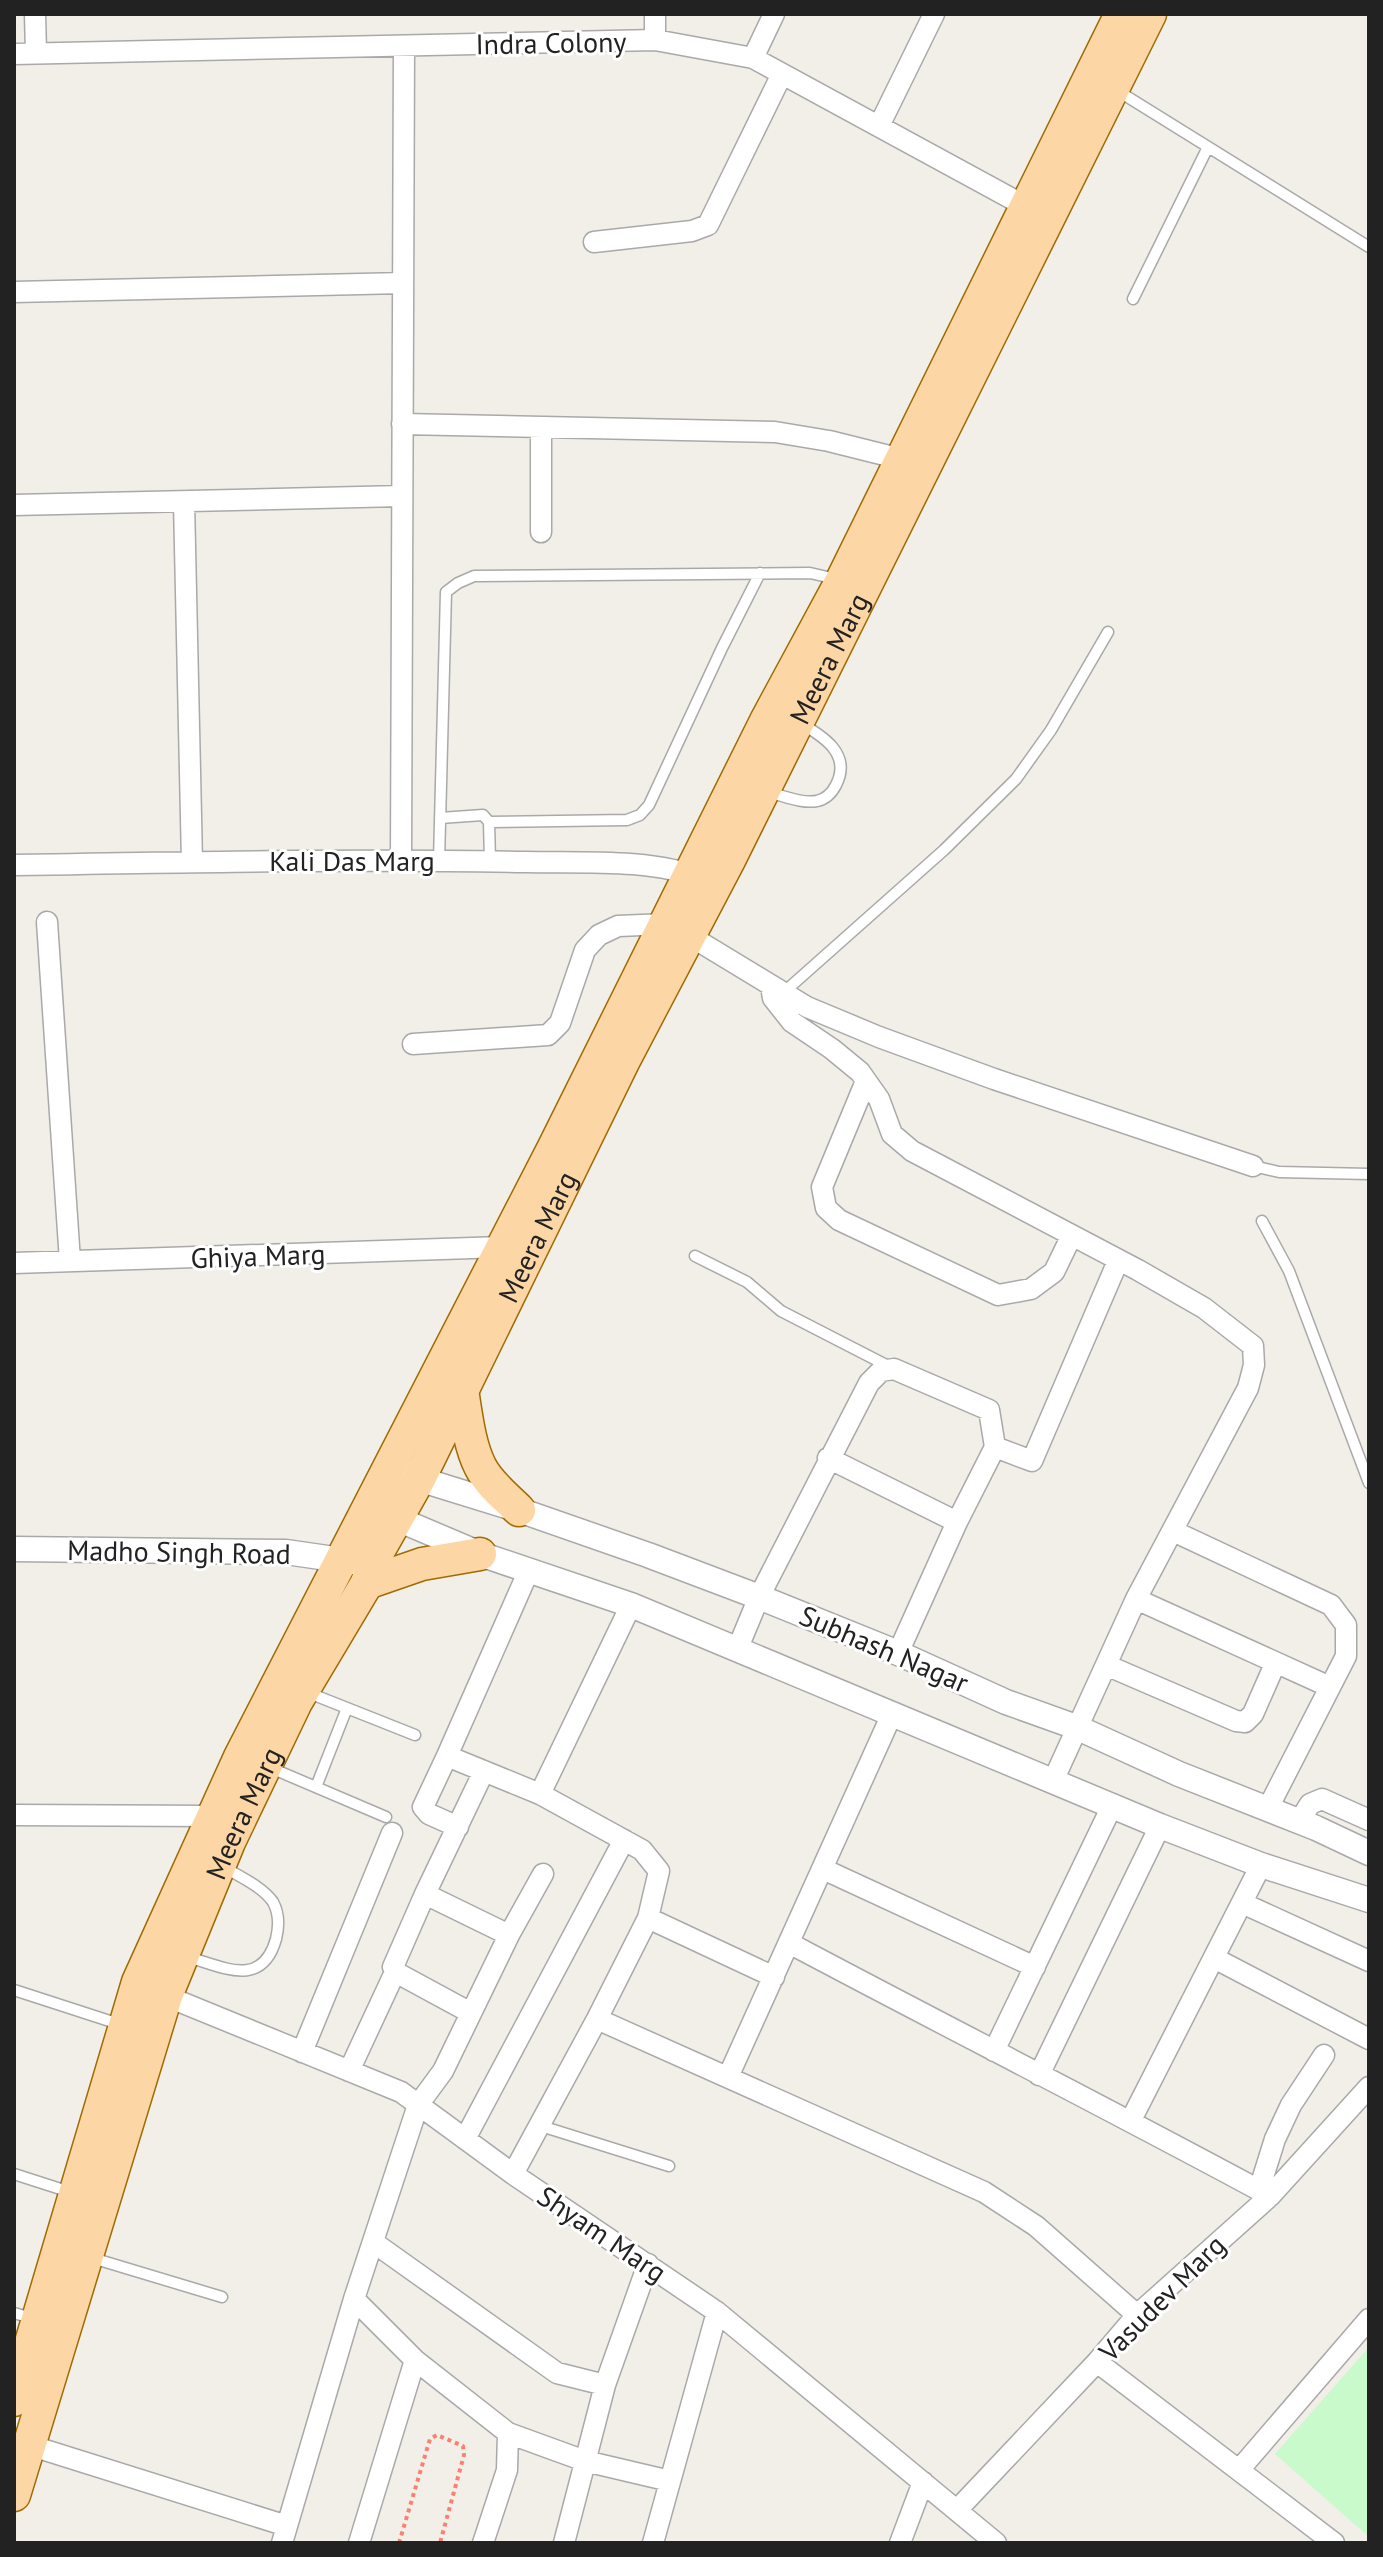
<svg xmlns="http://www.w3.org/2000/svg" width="1383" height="2557" viewBox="0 0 1383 2557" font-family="'PT Sans',sans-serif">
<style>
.park{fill:#c8facc}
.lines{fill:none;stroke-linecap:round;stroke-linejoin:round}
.service-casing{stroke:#a9a9a9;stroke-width:13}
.minor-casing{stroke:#a9a9a9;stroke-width:23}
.tertiary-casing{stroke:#a9a9a9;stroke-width:27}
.primary-casing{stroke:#a06b00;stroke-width:35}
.path{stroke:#fa8072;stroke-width:4;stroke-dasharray:4 4;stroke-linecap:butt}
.service{stroke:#fff;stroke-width:10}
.minor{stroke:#fff;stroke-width:20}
.tertiary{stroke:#fff;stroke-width:24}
.primary{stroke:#fcd6a4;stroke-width:32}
.labels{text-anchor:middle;stroke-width:6;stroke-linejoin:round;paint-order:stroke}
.street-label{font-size:28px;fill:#222;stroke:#fff}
</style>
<rect width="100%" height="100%" fill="#f2efe9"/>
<path class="park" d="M 1369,2347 L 1369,2537 L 1275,2454 Z"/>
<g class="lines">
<g class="service-casing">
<path id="service" d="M 1118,91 L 1369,247
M 1133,299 L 1208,147
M 767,792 C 782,795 801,804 817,801 C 826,799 832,793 836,785 C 852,754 823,736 800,723
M 440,818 L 483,815 L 489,822 L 490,861
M 489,822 L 627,820 L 640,815 L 649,805 L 722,648 L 760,573
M 439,861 L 446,592 L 458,583 L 474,576 L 810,573 L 836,579
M 783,993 L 944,850 L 1016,779 L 1051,730 L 1108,632
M 1253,1166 L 1279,1172 L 1369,1174
M 1262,1221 L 1289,1271 L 1369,1483
M 695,1256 L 747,1282 L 781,1311 L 890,1367
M 309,1693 L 415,1735
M 271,1768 L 386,1817
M 316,1787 L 347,1708
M 188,1957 C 223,1967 262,1989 276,1939 C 279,1927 279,1913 273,1902 C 262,1886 238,1876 222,1866
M 14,1990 L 122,2025
M 541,2126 L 669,2166
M 14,2174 L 73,2193
M 89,2257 L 222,2297
M 14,2313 L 35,2319"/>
</g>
<g class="minor-casing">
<path id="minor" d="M 35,14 L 36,53
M 655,14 L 655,40
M 14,54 L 655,40 L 753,58 L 1036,212
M 753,58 L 774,14
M 879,126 L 934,14
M 594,242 L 692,231 L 708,225 L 782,74
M 14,292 L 403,283
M 402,424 L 775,432 L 829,441 L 901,459
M 184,502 L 192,862
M 14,505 L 402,496
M 541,532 L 541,427
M 401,860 L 404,46
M 14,865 C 184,862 355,859 525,862 C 572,863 659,858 700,879
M 47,922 L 70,1261
M 771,986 L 773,998 L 792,1022 L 832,1049 L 860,1072 L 879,1099 L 892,1134 L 912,1151 L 1138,1270 L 1204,1308 L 1253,1346 L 1254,1365 L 1248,1388 L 1136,1599 L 1053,1781
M 413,1044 L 548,1035 L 560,1023 L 585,950 L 599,935 L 618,926 L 666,924 L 690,936 L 807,1007 L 879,1037 L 994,1079 L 1253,1166
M 866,1081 L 822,1187 L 826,1208 L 839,1220 L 998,1295 L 1031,1289 L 1054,1272 L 1071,1237
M 14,1263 L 502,1247
M 995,1447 L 1032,1461 L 1118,1261
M 828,1458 L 957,1522
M 1173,1531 L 1331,1605 L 1346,1625 L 1346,1656 L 1267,1810
M 529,1570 L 447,1756 L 540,1794
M 1136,1599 L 1330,1687
M 737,1650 L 759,1597 L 869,1383 L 881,1371 L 894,1369 L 989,1410 L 995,1447 L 957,1522 L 898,1653
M 1106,1665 L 1236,1721 L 1245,1722 L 1253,1714 L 1275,1664
M 447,1756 L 423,1807 L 429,1814 L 458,1827
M 14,1815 L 212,1816
M 1299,1822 L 1310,1804 L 1322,1799 L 1369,1820
M 823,1869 L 1035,1967
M 425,1894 L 484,1771
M 1242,1903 L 1369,1961
M 648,1918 L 774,1977
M 509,1935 L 543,1874
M 789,1943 C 949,2028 1111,2110 1270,2196
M 1214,1958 L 1369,2039
M 166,1996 L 401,2092 L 513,2174 L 717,2312 L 996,2543
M 597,2019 L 984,2192 L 1036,2226 L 1137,2315
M 994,2051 L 1112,1806
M 302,2052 L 392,1833
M 349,2071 L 396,1970
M 1039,2075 L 1160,1826
M 728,2077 L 892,1714
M 1131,2120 L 1261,1865
M 465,2139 L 624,1840
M 513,2174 L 597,2019 L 648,1918 L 659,1871 L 642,1850 L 540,1794 L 631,1605
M 1259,2190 L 1275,2139 L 1291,2105 L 1324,2055
M 373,2242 L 557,2373 L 605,2385
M 354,2299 L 415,2360 L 508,2433 L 507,2470 L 483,2543
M 1097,2362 L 1334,2543
M 508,2433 L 585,2461 L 670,2481
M 29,2445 L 287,2526
M 1239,2470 L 1369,2319
M 957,2510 L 1097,2362 L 1137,2315 L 1270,2196 L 1369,2087
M 282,2543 L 354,2299 L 418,2105 L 443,2071 L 509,1935 L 425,1894 L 393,1967 L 399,1974 L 471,2013
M 359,2543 L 415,2360
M 564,2543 L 605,2385 L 648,2264
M 653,2543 L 717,2312
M 900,2543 L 923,2482"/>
</g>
<g class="tertiary-casing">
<path id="tertiary" d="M 404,1471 L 419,1479 L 519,1510 L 648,1555 L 759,1597 L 898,1653 L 1006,1702 L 1076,1727 L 1179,1774 L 1316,1828 L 1369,1853
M 381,1512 L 480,1554 L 631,1605 L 1160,1826 L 1261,1865 L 1369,1900
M 14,1549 L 286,1552 L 355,1562"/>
</g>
<g class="primary-casing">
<g id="primary">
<path d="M 462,1390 C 466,1414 469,1444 480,1466 C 488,1483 506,1497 519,1510"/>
<path d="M 367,1583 L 422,1564 L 480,1554"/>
<path d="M 14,2400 L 138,1982 L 240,1757 L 554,1147 L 767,719 L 842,580 L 1121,14"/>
<path id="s1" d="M 14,2495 L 166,1996 L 229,1842 L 296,1702 L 367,1583 L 375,1557 L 419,1479 L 624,1060 L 729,860 L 1150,14"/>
</g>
</g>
<path class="path" d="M 399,2543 L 430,2439 L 437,2435 L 463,2446 L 464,2455 L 440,2543"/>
<use href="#service" class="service"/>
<use href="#minor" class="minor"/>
<use href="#tertiary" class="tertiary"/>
<use href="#primary" class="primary"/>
</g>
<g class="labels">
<g class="street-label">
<text transform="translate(551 43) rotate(-1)" y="10">Indra Colony</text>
<text dy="10" stroke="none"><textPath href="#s1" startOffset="2016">Meera Marg</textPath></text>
<text x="352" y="871">Kali Das Marg</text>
<text dy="10" stroke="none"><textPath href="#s1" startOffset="1368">Meera Marg</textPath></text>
<text transform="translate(258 1256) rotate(-2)" y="10">Ghiya Marg</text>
<text transform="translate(179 1552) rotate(1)" y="10">Madho Singh Road</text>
<text transform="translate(884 1649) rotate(23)" y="10">Subhash Nagar</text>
<text dy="10" stroke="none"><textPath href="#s1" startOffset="720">Meera Marg</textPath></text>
<text transform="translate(602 2234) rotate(34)" y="10">Shyam Marg</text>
<text transform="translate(1162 2298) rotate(-45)" y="10">Vasudev Marg</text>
</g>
</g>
<rect width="1383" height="2557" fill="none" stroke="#222222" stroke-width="32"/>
</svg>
